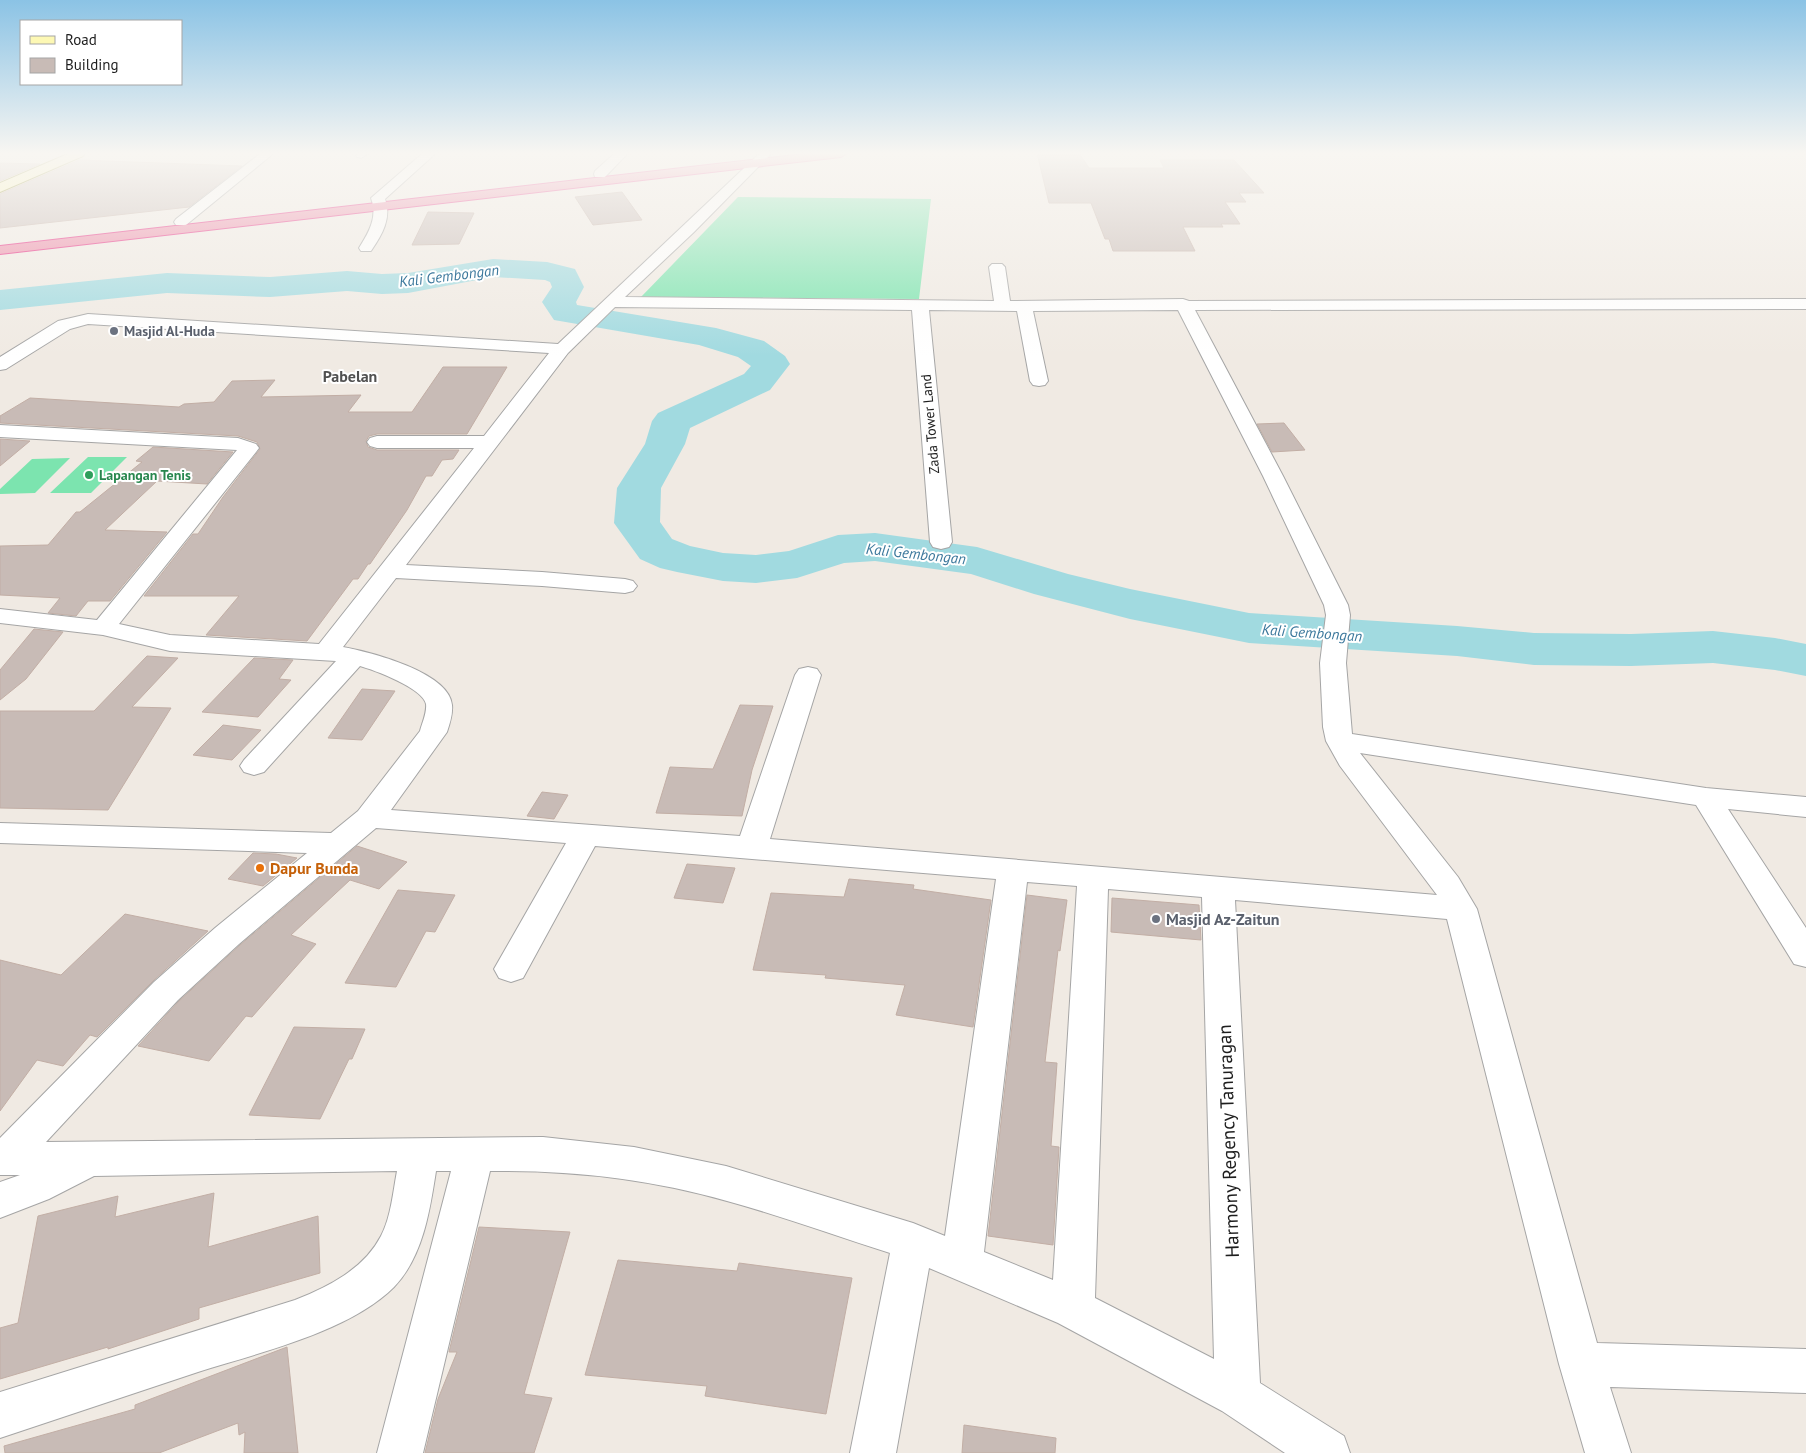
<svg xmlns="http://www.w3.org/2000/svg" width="1806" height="1453" viewBox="0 0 1806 1453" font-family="'PT Sans',sans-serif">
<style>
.pitch{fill:#7ce4af}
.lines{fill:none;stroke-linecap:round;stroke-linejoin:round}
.river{fill:#a1dae0;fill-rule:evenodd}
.building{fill:#c8bbb6;stroke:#c2aea5}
.street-casing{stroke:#a5a5a5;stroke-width:2}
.secondary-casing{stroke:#7a7800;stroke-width:2}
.highway-casing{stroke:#e51978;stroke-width:2}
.street{fill:#fff;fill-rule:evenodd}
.secondary{fill:#fdf8b4;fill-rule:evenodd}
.highway{fill:#ec86a5;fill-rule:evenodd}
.worship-dot{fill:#6b7280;stroke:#fff;stroke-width:2}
.leisure-dot{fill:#2e9e5b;stroke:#fff;stroke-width:2}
.food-dot{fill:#e8710a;stroke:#fff;stroke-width:2}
.labels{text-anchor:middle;stroke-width:4;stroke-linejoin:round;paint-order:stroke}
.far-worship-label{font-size:14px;font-weight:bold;fill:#5b616d;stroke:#fff;text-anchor:start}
.far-street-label{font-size:14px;fill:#1e1e1e;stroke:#fff}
.far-leisure-label{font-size:14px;font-weight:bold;fill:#27864d;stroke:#fff;text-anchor:start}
.far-water-label{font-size:15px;font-style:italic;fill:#3c789c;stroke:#fff}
.far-quarter-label{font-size:16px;font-weight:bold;fill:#515151;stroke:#fff}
.food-label{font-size:16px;font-weight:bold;fill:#c56008;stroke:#fff;text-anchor:start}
.worship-label{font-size:16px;font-weight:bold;fill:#5b616d;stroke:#fff;text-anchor:start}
.near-street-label{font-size:19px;fill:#1e1e1e;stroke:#fff}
</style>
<rect width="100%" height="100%" fill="#f0eae3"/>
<path class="pitch" d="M 738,197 L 931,199 L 919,299 L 641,297 Z
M 88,457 L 127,457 L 91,493 L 50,493 Z
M 70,458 L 35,493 L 0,494 L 0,489 L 32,459 Z"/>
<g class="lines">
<path class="river" d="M 493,259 L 547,262 L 575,269 L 584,287 L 576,302 L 577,305 L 716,328 L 764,341 L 785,356 L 790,364 L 770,390 L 690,428 L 685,444 L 661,488 L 660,522 L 672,539 L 690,546 L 723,553 L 756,555 L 789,551 L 838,535 L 875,533 L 977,547 L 1068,574 L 1130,589 L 1249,613 L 1457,626 L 1534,633 L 1631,634 L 1713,631 L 1775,638 L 1806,644 L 1806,676 L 1775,670 L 1713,663 L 1631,666 L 1534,665 L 1457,656 L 1249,643 L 1130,619 L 1034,594 L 971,574 L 875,561 L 844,563 L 797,578 L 756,583 L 723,581 L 677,572 L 660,568 L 640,559 L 614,523 L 617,488 L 645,444 L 652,421 L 658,413 L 744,374 L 751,366 L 738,357 L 699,345 L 554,320 L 542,302 L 552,287 L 550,282 L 545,280 L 493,277 L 408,293 L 382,294 L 347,291 L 270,297 L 167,293 L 0,310 L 0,290 L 167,273 L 270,277 L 347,271 L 382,274 L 408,273 Z"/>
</g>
<path class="building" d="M 1037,153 L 1079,153 L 1089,168 L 1164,168 L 1160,160 L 1234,160 L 1264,193 L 1239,193 L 1246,202 L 1225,202 L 1240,224 L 1221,224 L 1223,227 L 1183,227 L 1195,251 L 1113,251 L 1109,239 L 1105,239 L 1091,203 L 1049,203 Z
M 79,160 L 242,166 L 189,207 L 0,228 L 0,194 Z
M 0,163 L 40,164 L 0,181 Z
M 622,192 L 642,220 L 593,225 L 575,197 Z
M 428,212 L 474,213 L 459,244 L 412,245 Z
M 443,367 L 507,367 L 467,434 L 377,434 L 369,436 L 366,441 L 368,447 L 377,450 L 459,450 L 453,459 L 442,460 L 432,476 L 426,476 L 407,510 L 370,564 L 368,564 L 358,579 L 353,579 L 307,641 L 206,635 L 239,596 L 144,596 L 193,534 L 198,534 L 223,497 L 260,449 L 257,442 L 238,436 L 0,423 L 0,416 L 30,398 L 179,407 L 184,404 L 214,402 L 232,381 L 275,380 L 261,397 L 361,395 L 348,412 L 412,412 Z
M 1284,423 L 1305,450 L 1272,452 L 1257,424 Z
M 0,439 L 30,441 L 0,466 Z
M 153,447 L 233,452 L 207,484 L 157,481 L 105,530 L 167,532 L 110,601 L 88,601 L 76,616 L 48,613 L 60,598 L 0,595 L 0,546 L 48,545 L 76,512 L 80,512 L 142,462 L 136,461 Z
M 34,629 L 63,632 L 26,679 L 0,700 L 0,670 Z
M 147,656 L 178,658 L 132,707 L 171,708 L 108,810 L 0,808 L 0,711 L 94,711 Z
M 254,658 L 293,660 L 279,679 L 291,680 L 258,717 L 202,712 Z
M 362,689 L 395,691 L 362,740 L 328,738 Z
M 740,705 L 773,706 L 752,770 L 742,816 L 656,813 L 670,767 L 713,769 Z
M 223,725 L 261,730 L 232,760 L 193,755 Z
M 542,792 L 568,795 L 554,819 L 527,816 Z
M 357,846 L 407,862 L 379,889 L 350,880 L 291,935 L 316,944 L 252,1017 L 246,1016 L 209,1061 L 138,1046 L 179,1001 L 240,945 Z
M 253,853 L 276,854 L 297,858 L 263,886 L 228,879 Z
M 687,864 L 735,868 L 723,903 L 674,898 Z
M 849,879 L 914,885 L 913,889 L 991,900 L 973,1027 L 896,1015 L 905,985 L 825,978 L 826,975 L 753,970 L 771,893 L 844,897 Z
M 398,890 L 455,895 L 435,932 L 426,931 L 396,987 L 345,983 Z
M 1027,895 L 1067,900 L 1060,951 L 1058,950 L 1045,1062 L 1057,1063 L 1051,1146 L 1059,1147 L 1053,1245 L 988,1236 Z
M 1112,898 L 1199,905 L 1201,940 L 1111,932 Z
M 125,914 L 208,931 L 153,981 L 97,1037 L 90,1035 L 63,1066 L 37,1060 L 0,1111 L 0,960 L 61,975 Z
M 294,1027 L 365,1029 L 352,1059 L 349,1059 L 320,1119 L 249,1115 Z
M 214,1193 L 208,1247 L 318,1216 L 320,1273 L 199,1308 L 199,1319 L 108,1349 L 108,1347 L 0,1379 L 0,1328 L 18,1323 L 38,1216 L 118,1196 L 115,1217 Z
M 479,1227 L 570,1232 L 524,1394 L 552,1398 L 534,1453 L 425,1453 L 438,1399 L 457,1352 L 449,1352 Z
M 618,1260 L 737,1271 L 739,1263 L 852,1278 L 826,1414 L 705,1396 L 707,1386 L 585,1375 Z
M 287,1347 L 298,1453 L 244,1453 L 245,1432 L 239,1435 L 238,1423 L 159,1453 L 5,1453 L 4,1446 L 135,1409 L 135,1405 Z
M 964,1425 L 1056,1438 L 1055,1453 L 962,1453 Z"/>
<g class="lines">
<g class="street-casing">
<path id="street" d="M 261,153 L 274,153 L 186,225 L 176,225 L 174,222 L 176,219 Z
M 356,153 L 369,153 L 361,158 L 357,157 Z
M 423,153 L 436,153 L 385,199 C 392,218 382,235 371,251 L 361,251 L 359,248 C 369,232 378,217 371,198 Z
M 615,153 L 628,153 L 605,177 L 595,177 L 594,174 L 595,171 Z
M 760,153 L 768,153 L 770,155 L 694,232 L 625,297 L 994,301 L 989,267 L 992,264 L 1002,264 L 1005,267 L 1010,301 L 1183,299 L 1189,301 L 1806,299 L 1806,309 L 1195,310 L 1283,476 L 1348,605 L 1350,615 L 1346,663 L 1352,734 L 1706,788 L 1806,797 L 1806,817 L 1728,809 L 1806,928 L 1806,967 L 1794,964 L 1696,805 L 1360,753 L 1458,877 L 1477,909 L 1597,1343 L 1806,1349 L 1806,1393 L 1610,1387 L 1631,1453 L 1585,1453 L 1559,1364 L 1447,919 L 1235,900 L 1260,1383 L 1344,1436 L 1350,1453 L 1285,1453 L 1222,1411 L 1058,1323 L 929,1268 L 896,1453 L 850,1453 L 890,1253 C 836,1236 782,1216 727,1201 C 651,1179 569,1170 490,1171 L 423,1453 L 377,1453 L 451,1171 L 436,1171 C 430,1210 423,1257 394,1287 C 349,1332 258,1353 198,1372 C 132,1394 66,1416 0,1438 L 0,1392 L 295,1300 C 328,1287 364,1269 381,1236 C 391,1217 393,1192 397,1171 L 94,1176 L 49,1199 L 0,1218 L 0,1182 L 20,1175 L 0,1175 L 0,1138 L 154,982 L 215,928 L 307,853 L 0,843 L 0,823 L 331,833 L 358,811 L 420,731 C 422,723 427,713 426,704 C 423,688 374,670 360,666 L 264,772 L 254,775 L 244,772 L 240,766 L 244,760 L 336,661 L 170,651 L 103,635 L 0,623 L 0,609 L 97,620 L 237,450 L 0,437 L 0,425 L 238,438 L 256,444 L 259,448 L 256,452 L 119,624 L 170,635 L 319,644 L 474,448 L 377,448 L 370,446 L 367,442 L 370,438 L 377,436 L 484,436 L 549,353 L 88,324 L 70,329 L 6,369 L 0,370 L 0,357 L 58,321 L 88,314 L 558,344 ZM 615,307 L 912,310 L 930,542 L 933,547 L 941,549 L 949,547 L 952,542 L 929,310 L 1017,311 L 1030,381 L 1033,385 L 1039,386 L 1045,385 L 1048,381 L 1033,311 L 1178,310 L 1263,476 L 1324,605 L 1326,615 L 1320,663 L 1323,727 L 1326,741 L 1340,766 L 1437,895 L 770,839 L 821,675 L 817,669 L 808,667 L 799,669 L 795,675 L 740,836 L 391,810 L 447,732 C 450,723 453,714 452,705 C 449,672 370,652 343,647 L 396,578 L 542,586 L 625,593 L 633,591 L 637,586 L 633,581 L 625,579 L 542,572 L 406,565 L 568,353 ZM 376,828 L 566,843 L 494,969 L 499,978 L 511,982 L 523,978 L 595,846 L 996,879 L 945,1236 L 913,1223 L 726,1166 L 634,1147 L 543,1137 L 46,1142 L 178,1000 L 239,944 ZM 1027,882 L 1077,886 L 1053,1280 L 984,1252 ZM 1108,889 L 1202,897 L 1214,1359 L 1095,1298 Z"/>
</g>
<g class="secondary-casing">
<path id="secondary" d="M 70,153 L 85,153 L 83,156 L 0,192 L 0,183 Z"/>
</g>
<g class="highway-casing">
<path id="highway" d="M 813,153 L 847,153 L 841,157 L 0,254 L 0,246 Z"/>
</g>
<use href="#street" class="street"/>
<use href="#secondary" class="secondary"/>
<use href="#highway" class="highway"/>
</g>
<linearGradient id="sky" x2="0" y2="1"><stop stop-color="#8bc3e5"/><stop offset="0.43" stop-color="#f8f6f2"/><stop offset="1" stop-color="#f8f6f2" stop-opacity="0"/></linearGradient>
<rect width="1806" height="356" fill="url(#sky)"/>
<g class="worship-dot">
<circle cx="114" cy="331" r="5"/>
<circle cx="1156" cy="919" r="5"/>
</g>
<circle class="leisure-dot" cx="89" cy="475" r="5"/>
<circle class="food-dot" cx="260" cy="868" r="5"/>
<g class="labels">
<g class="far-worship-label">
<text x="124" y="336">Masjid Al-Huda</text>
</g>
<g class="far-street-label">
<text transform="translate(930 424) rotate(-95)" y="5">Zada Tower Land</text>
</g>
<g class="far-leisure-label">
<text x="99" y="480">Lapangan Tenis</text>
</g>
<g class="far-water-label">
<text transform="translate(449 276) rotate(-7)" y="5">Kali Gembongan</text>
<text transform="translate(916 554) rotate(6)" y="5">Kali Gembongan</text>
<text transform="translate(1312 633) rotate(4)" y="5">Kali Gembongan</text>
</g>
<g class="far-quarter-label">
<text x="350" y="382">Pabelan</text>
</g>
<g class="food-label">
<text x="270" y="874">Dapur Bunda</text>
</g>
<g class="worship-label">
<text x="1166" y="925">Masjid Az-Zaitun</text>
</g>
<g class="near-street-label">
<text transform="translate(1228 1141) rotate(-92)" y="7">Harmony Regency Tanuragan</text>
</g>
</g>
<rect x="20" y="20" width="162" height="65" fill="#ffffff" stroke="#a5a5a5"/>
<rect x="30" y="36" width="25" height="8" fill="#fdf8b4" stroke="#a5a5a5"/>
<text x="65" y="45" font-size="15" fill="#1e1e1e">Road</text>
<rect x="30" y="58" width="25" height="15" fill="#c8bbb6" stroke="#a5a5a5"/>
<text x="65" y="70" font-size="15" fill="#1e1e1e">Building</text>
</svg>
